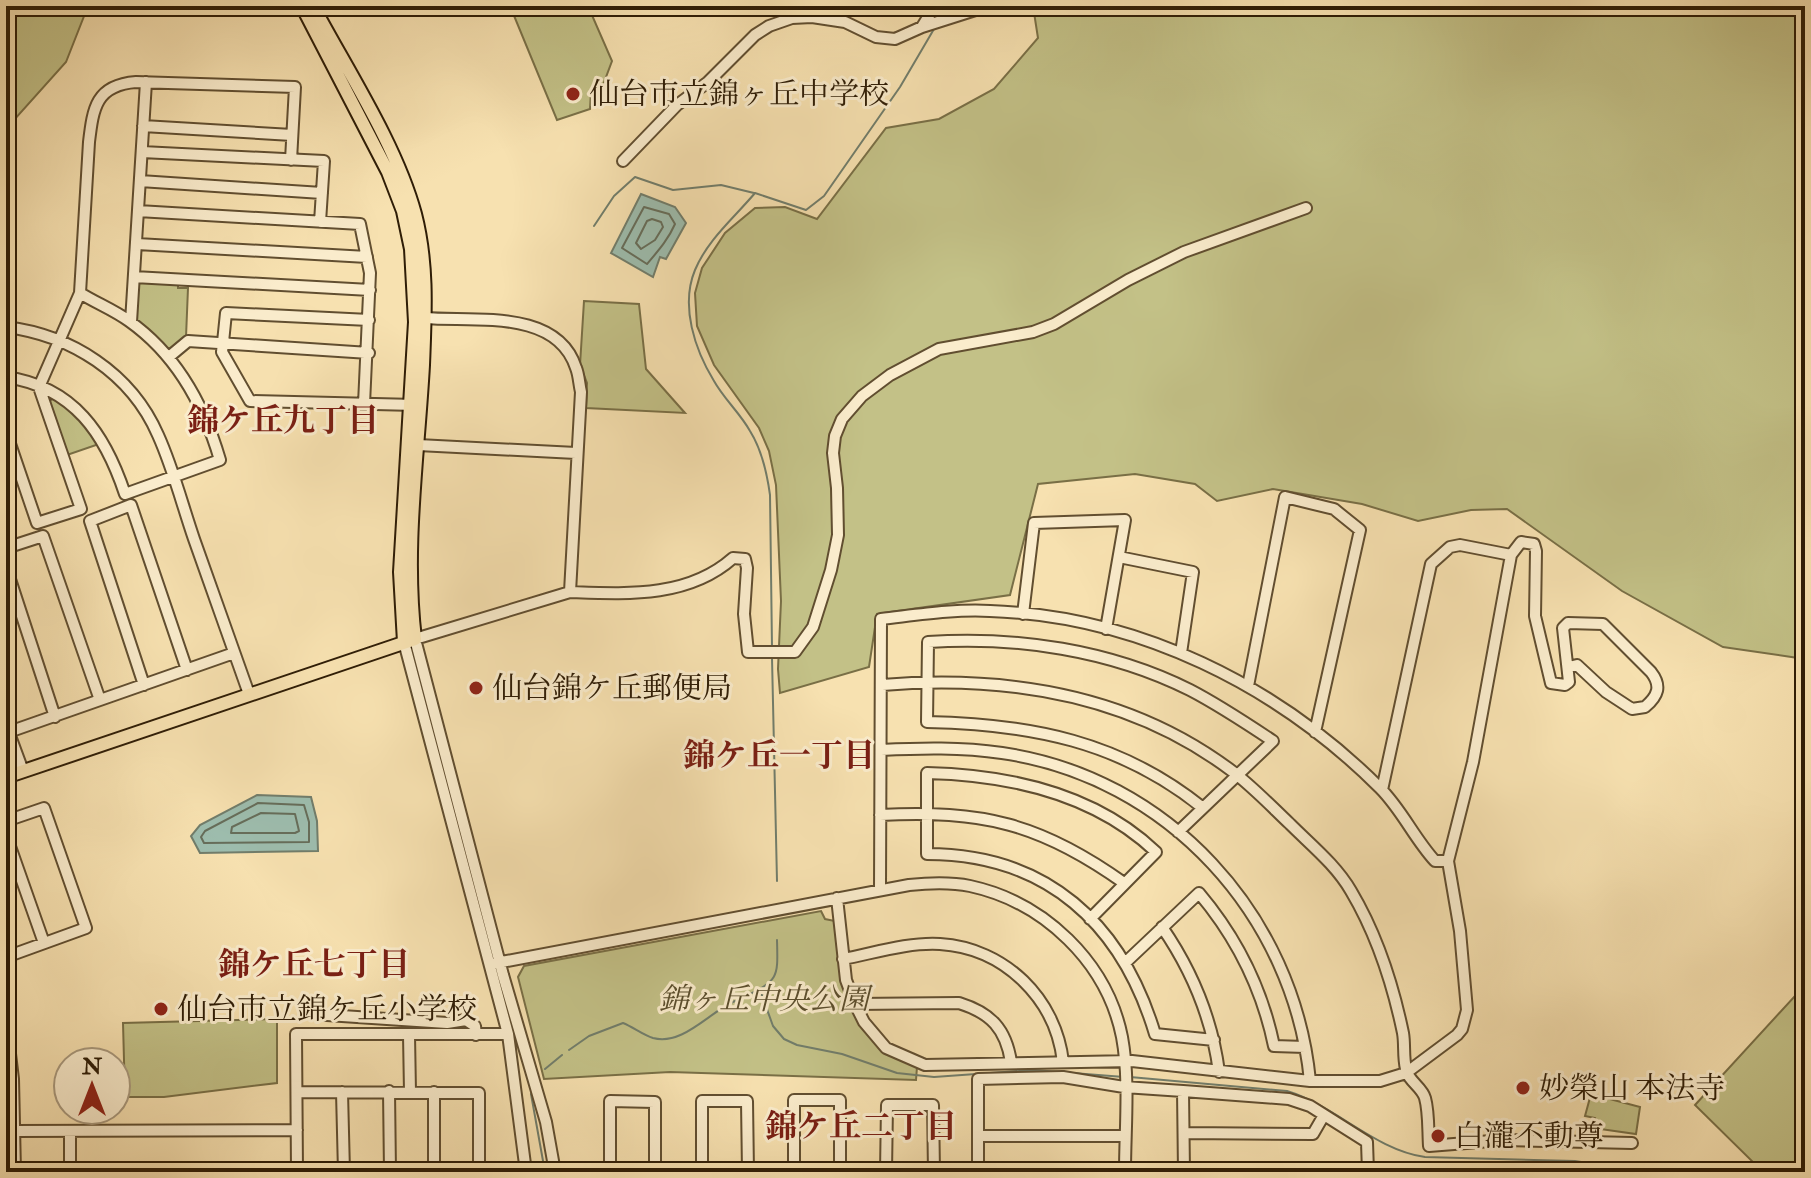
<svg xmlns="http://www.w3.org/2000/svg" width="1811" height="1178" viewBox="0 0 1811 1178" font-family="'IM FELL Double Pica','Noto Serif JP',serif">
<style>
.green{fill:#c3c187;stroke:#796f46;stroke-width:2}
.water{fill:#9dbdae;stroke:#717d6b;stroke-width:2}
.lines{fill:none;stroke-linecap:round;stroke-linejoin:round}
.shore{stroke:#666d5a;stroke-width:2}
.stream{stroke:#717d6b;stroke-width:2}
.minor-casing{stroke:#614e30;stroke-width:14}
.major-casing{stroke:#2f1d06;stroke-width:16}
.minor{stroke:#faeccc;stroke-width:10}
.major{stroke:#f7e1b0;stroke-width:12}
.poi-dot{fill:#8f2418;stroke:#faeccc;stroke-width:3}
.labels{text-anchor:middle;stroke-width:6;stroke-linejoin:round;paint-order:stroke}
.poi-label{font-size:30px;fill:#2f1d06;stroke:#faeccc;text-anchor:start}
.park-label{font-size:30px;font-style:italic;fill:#5b4e2d;stroke:#faeccc}
.neighbourhood-label{font-size:32px;font-weight:bold;fill:#7a1f14;stroke:#faeccc}
</style>
<rect width="100%" height="100%" fill="#f7e1b0"/>
<filter id="stains"><feTurbulence type="fractalNoise" baseFrequency=".0025" numOctaves="4"/><feColorMatrix values="0 0 0 0 .2 0 0 0 0 .09 0 0 0 0 .02 0 0 0 .5 -.17"/></filter>
<radialGradient id="worn" r=".72"><stop offset=".6" stop-color="#630" stop-opacity="0"/><stop offset="1" stop-color="#630" stop-opacity=".3"/></radialGradient>
<path class="green" d="M 6,6 L 88,6 L 66,62 L 6,129 Z
M 510,6 L 588,6 L 612,61 L 603,85 L 591,91 L 590,109 L 557,120 Z
M 1033,6 L 1805,6 L 1805,659 L 1723,647 L 1622,591 L 1507,509 L 1471,510 L 1418,521 L 1362,504 L 1273,489 L 1217,501 L 1195,484 L 1135,474 L 1038,484 L 1010,595 L 877,614 L 869,667 L 780,693 L 778,669 L 781,601 L 776,485 L 769,451 L 759,428 L 714,365 L 697,326 L 695,293 L 702,268 L 725,233 L 755,208 L 785,207 L 817,219 L 886,128 L 939,119 L 994,89 L 1038,38 Z
M 142,279 L 178,282 L 178,288 L 188,288 L 186,337 L 172,349 C 160,348 137,327 135,315 C 134,305 137,293 138,283 Z
M 584,301 L 639,304 L 646,369 L 685,413 L 586,408 L 587,383 L 580,365 Z
M 53,398 L 78,416 L 99,444 L 67,455 L 49,402 Z
M 821,911 L 825,919 L 835,921 C 840,987 848,1042 917,1067 L 916,1080 L 670,1072 L 544,1079 L 518,977 L 524,966 Z
M 1805,985 L 1805,1172 L 1733,1172 L 1755,1164 L 1695,1105 Z
M 277,1019 L 277,1083 L 164,1097 L 125,1097 L 123,1023 Z
M 1591,1094 L 1640,1107 L 1636,1134 L 1593,1128 L 1595,1118 L 1585,1116 Z"/>
<path class="water" d="M 641,194 L 675,207 L 686,223 L 666,259 L 660,257 L 653,277 L 611,253 Z
M 257,795 L 311,797 L 317,821 L 318,851 L 200,853 L 191,836 L 200,825 Z"/>
<g class="lines">
<path class="shore" d="M 644,207 L 669,214 L 675,224 C 668,240 658,251 647,264 L 622,248 Z
M 652,219 L 661,222 L 663,227 L 655,240 L 641,249 L 636,243 L 647,221 Z
M 258,803 L 304,805 L 309,822 L 309,842 L 204,843 L 201,837 L 205,831 Z
M 261,813 L 295,814 L 299,831 L 295,833 L 231,833 L 232,827 Z"/>
<path class="stream" d="M 941,16 L 946,6
M 594,226 L 614,196 L 635,177 L 673,190 L 721,185 L 754,193
M 772,647 L 770,495 C 767,473 762,450 750,431 C 740,413 724,399 714,381 C 695,350 680,306 695,270 C 708,239 734,218 755,193 L 806,210 L 824,196 L 900,87 L 934,29
M 772,658 L 777,881
M 760,990 L 773,1026 L 784,1039 L 797,1045 L 842,1054 L 897,1073 L 934,1077 L 1034,1070 L 1124,1077
M 744,997 C 779,980 778,978 777,940
M 569,1050 L 589,1036 L 623,1023 C 633,1027 643,1035 653,1038 C 683,1046 709,1012 735,1001
M 545,1069 L 562,1055
M 1130,1077 L 1287,1091 C 1336,1106 1375,1150 1425,1157 L 1575,1161 L 1643,1172
M 531,1094 L 545,1172"/>
<g class="minor-casing">
<path id="minor" d="M 922,27 L 935,6
M 143,126 L 292,135
M 142,152 L 324,161 L 320,222
M 623,161 L 677,105 L 708,82 L 755,35 L 769,26 L 792,18 L 812,17 L 845,22 L 876,37 L 895,39 L 922,27 L 988,6
M 140,181 L 322,193
M 138,211 L 360,224 L 370,273 L 364,404
M 137,244 L 367,257
M 134,277 L 370,290
M 425,318 C 473,322 557,308 576,368 C 579,375 579,384 581,392 L 570,592 L 415,639 L 503,975 L 546,1122 L 555,1172
M 369,320 L 226,313 L 222,352 L 250,401 L 415,405
M 131,322 L 146,82
M 6,327 C 71,335 131,373 158,435 C 173,468 182,504 194,539 C 212,591 231,642 249,694
M 170,356 L 188,341 L 369,353
M 6,377 C 74,387 105,434 125,494 L 220,460 C 204,405 177,355 129,321 C 114,310 96,303 80,293
M 6,432 L 37,523 L 81,509 L 39,387 L 80,293 L 89,142 C 93,108 96,85 136,82 L 295,87 L 291,160
M 418,445 L 576,453
M 6,548 L 43,536 L 100,700
M 1119,557 L 1193,572 L 1181,653
M 6,567 L 55,717
M 570,592 C 627,594 688,598 733,558 L 745,559 L 747,568 L 744,614 L 748,652 L 795,652 L 813,627 L 831,570 L 838,535 L 837,488 L 833,453 L 835,436 L 842,419 L 862,396 L 890,375 L 939,349 L 1033,332 L 1054,324 L 1128,280 L 1184,252 L 1306,208
M 1023,614 L 1034,523 L 1125,520 L 1106,629
M 404,642 L 508,1034 L 526,1172
M 144,685 L 90,521 L 131,505 L 187,670
M 882,685 C 1006,675 1130,694 1232,771 C 1253,787 1271,806 1290,824 C 1311,845 1336,865 1351,891 C 1376,933 1393,985 1403,1033 C 1405,1044 1403,1057 1406,1069 C 1408,1081 1422,1087 1425,1098 C 1429,1112 1428,1131 1429,1146 L 1504,1140 L 1632,1143
M 1248,686 L 1285,497 L 1334,509 L 1360,530 L 1315,732
M 6,725 L 23,771
M 6,733 L 234,653
M 881,750 C 921,748 961,747 1002,753 C 1168,777 1294,915 1310,1081
M 1382,790 L 1431,564 L 1450,547 L 1460,545 L 1511,555
M 880,815 C 982,810 1040,823 1124,883
M 6,821 L 44,808 L 86,928 L 6,957
M 1178,832 L 1273,741 C 1246,723 1219,705 1190,690 C 1110,650 1016,636 928,642 L 927,722 C 1030,724 1120,741 1203,808
M 6,835 L 44,943
M 880,890 L 881,619 C 917,615 954,609 990,611 C 1138,616 1277,685 1380,788 C 1402,810 1414,838 1435,861 L 1448,861
M 837,898 L 846,980 L 855,1004 L 864,1022 L 886,1048 L 925,1065 L 1132,1061 L 1310,1081 L 1380,1081 L 1406,1073 L 1457,1035 L 1462,1029 L 1467,1010 L 1460,931 L 1448,861 L 1473,762 L 1511,555 L 1521,542 L 1534,544 L 1536,551 L 1535,616 L 1551,683 L 1565,685 L 1569,682 L 1563,628 L 1568,623 L 1603,624 L 1651,672 C 1662,686 1658,696 1645,707 L 1632,709 L 1606,692 L 1577,665 L 1569,667
M 1090,919 L 1156,852 C 1095,794 1009,775 927,773 L 927,854 C 1047,854 1122,924 1155,1034 L 1214,1040
M 1162,927 C 1193,972 1212,1018 1219,1072
M 843,959 C 874,953 909,942 940,944 C 1005,948 1056,999 1063,1062
M 1126,962 L 1199,893 C 1237,938 1262,988 1274,1046 L 1305,1047
M 491,964 L 909,885 C 929,883 950,882 970,886 C 1044,902 1107,962 1122,1037 C 1130,1080 1125,1128 1125,1172
M 855,1004 L 959,1003 C 991,1013 1006,1029 1011,1062
M 312,1014 L 447,1023 L 466,1020 L 475,1026 L 476,1035
M 6,1020 L 13,1079 L 15,1172
M 409,1035 L 410,1092
M 389,1091 L 390,1172
M 1183,1091 L 1289,1099 L 1310,1106 L 1367,1142 L 1368,1172
M 297,1092 L 479,1093 L 479,1172
M 342,1092 L 344,1172
M 434,1092 L 434,1172
M 14,1131 L 297,1130
M 70,1131 L 70,1172
M 1184,1133 L 1313,1134 L 1324,1115
M 978,1136 L 1125,1136
M 297,1172 L 296,1034 L 508,1034
M 610,1172 L 610,1101 L 655,1102 L 655,1172
M 702,1172 L 702,1101 L 747,1101 L 748,1172
M 794,1172 L 794,1100 L 840,1100 L 840,1172
M 886,1172 L 887,1105 L 933,1105 L 934,1172
M 978,1172 L 978,1079 L 1063,1077 L 1124,1087 L 1183,1091 L 1184,1172"/>
</g>
<g class="major-casing">
<path id="major" d="M 302,6 L 388,172 L 403,211 L 411,249 L 415,322 L 400,572 L 404,642
M 6,777 L 415,639 C 404,548 418,456 423,365 C 425,314 428,264 415,214 C 396,144 347,70 313,6"/>
</g>
<use href="#minor" class="minor"/>
<use href="#major" class="major"/>
</g>
<g class="poi-dot">
<circle cx="573" cy="94" r="8"/>
<circle cx="476" cy="688" r="8"/>
<circle cx="161" cy="1009" r="8"/>
<circle cx="1523" cy="1088" r="8"/>
<circle cx="1438" cy="1136" r="8"/>
</g>
<g class="labels">
<g class="poi-label">
<text x="589" y="104">仙台市立錦ヶ丘中学校</text>
<text x="492" y="698">仙台錦ケ丘郵便局</text>
<text x="177" y="1019">仙台市立錦ケ丘小学校</text>
<text x="1539" y="1098">妙榮山 本法寺</text>
<text x="1454" y="1146">白瀧不動尊</text>
</g>
<g class="park-label">
<text x="764" y="1009">錦ヶ丘中央公園</text>
</g>
<g class="neighbourhood-label">
<text x="283" y="431">錦ケ丘九丁目</text>
<text x="779" y="766">錦ケ丘一丁目</text>
<text x="314" y="975">錦ケ丘七丁目</text>
<text x="861" y="1137">錦ケ丘二丁目</text>
</g>
</g>
<rect width="1811" height="1178" fill="none" stroke="#f7e1b0" stroke-width="32"/>
<rect x="8" y="8" width="1795" height="1162" fill="none" stroke="#2f1d06" stroke-width="4"/>
<rect x="16" y="16" width="1779" height="1146" fill="none" stroke="#2f1d06" stroke-width="2"/>
<g transform="translate(92 1086)"><circle r="38" fill="#faeccc" stroke="#a9997d" stroke-width="2"/>
<path d="M0-6L14 30L0 20L-14 30Z" fill="#8f2418"/>
<text y="-12" font-size="22" font-weight="bold" text-anchor="middle" fill="#2f1d06">N</text>
</g>
<rect width="100%" height="100%" filter="url(#stains)"/>
<rect width="100%" height="100%" fill="url(#worn)"/>
</svg>
